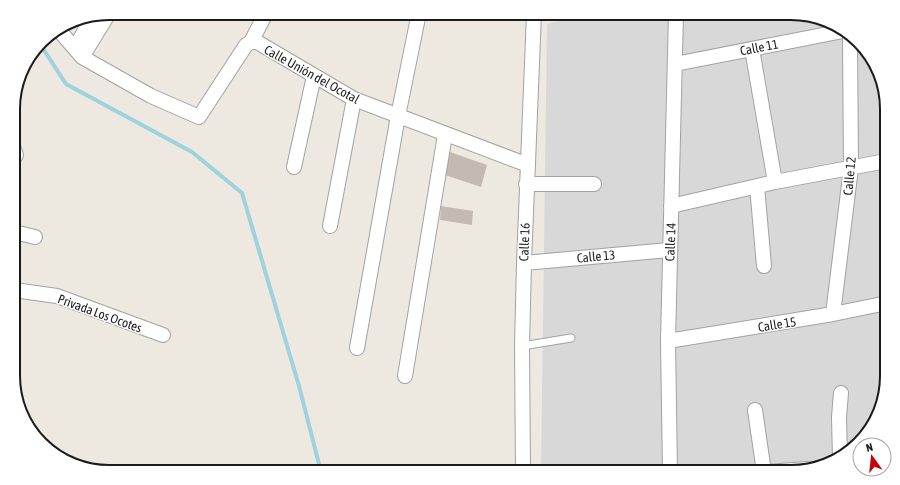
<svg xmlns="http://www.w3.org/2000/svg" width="900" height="485" viewBox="0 0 900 485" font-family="'Asap Condensed',sans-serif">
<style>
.residential{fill:#d9d8d8}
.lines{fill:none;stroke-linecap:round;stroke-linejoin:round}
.stream{stroke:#9ed2dd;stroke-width:4}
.building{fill:#c5bab3}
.service-casing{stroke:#a2a2a2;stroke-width:9}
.minor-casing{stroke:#a2a2a2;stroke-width:16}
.service{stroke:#fff;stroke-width:7}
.minor{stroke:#fff;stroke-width:14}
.labels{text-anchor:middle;stroke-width:3;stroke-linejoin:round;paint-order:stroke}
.street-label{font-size:13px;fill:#1b1b1b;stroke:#fff}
.rim{fill:none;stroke:#1b1b1b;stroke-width:2}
</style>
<rect width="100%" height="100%" fill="#ede8e0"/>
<path class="residential" d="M 590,13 L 791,13 L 834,23 L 871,55 L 886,97 L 887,376 L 877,419 L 844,456 L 797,472 L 541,472 L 547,24 Z"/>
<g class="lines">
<path class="stream" d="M 40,44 L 66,84 L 192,152 L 242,193 L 299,386 L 321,472"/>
</g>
<path class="building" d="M 450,152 L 487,165 L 481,187 L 445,175 Z
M 441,206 L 473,211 L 472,225 L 440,220 Z"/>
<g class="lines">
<g class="service-casing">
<path id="service" d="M 522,346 L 571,338"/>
</g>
<g class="minor-casing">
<path id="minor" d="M 58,29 L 82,57 L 151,96 L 199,117 L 246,45 L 251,42 L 266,13
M 251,42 L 257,42 L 354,99 L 528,165
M 75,48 L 93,16
M 752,49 L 775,182
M 82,57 L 109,13
M 675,64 L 843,31
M 13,146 L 16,155 L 13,160
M 294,167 L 314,76
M 526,184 L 594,184
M 757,186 L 764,266
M 671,206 L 775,182 L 886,161
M 330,226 L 354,99
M 14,232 L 35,237
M 524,263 L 669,250
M 14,290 L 57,296 L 163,335
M 833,314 L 851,168 L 850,38
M 668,341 L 833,314 L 887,303
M 357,348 L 398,116 L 419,13
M 405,376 L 445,135
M 755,410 L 764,472
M 840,457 L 839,417 L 841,393
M 523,472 L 522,346 L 524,263 L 534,13
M 670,472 L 668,341 L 676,13
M 768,472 L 807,469"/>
</g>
<use href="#service" class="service"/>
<use href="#minor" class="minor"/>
</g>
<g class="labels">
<g class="street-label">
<text transform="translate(759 47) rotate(-11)" y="5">Calle 11</text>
<text transform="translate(312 74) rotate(29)" y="5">Calle Unión del Ocotal</text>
<text transform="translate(849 176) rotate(-85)" y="5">Calle 12</text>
<text transform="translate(524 242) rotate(-88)" y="5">Calle 16</text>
<text transform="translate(670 242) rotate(-88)" y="5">Calle 14</text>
<text transform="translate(596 256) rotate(-5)" y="5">Calle 13</text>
<text transform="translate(100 313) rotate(20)" y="5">Privada Los Ocotes</text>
<text transform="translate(777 324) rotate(-9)" y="5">Calle 15</text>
</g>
</g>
<path d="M0 0H900V485H0ZM109 20H791A89 89 0 0 1 880 109V376A89 89 0 0 1 791 465H109A89 89 0 0 1 20 376V109A89 89 0 0 1 109 20Z" fill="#fff" fill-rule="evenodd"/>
<path class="rim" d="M109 20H791A89 89 0 0 1 880 109V376A89 89 0 0 1 791 465H109A89 89 0 0 1 20 376V109A89 89 0 0 1 109 20Z"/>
<g transform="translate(872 457) rotate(345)"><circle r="19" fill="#ffffff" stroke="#a4a4a4"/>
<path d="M0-3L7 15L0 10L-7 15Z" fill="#c6000a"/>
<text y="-6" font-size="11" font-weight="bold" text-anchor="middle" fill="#1b1b1b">N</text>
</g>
</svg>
